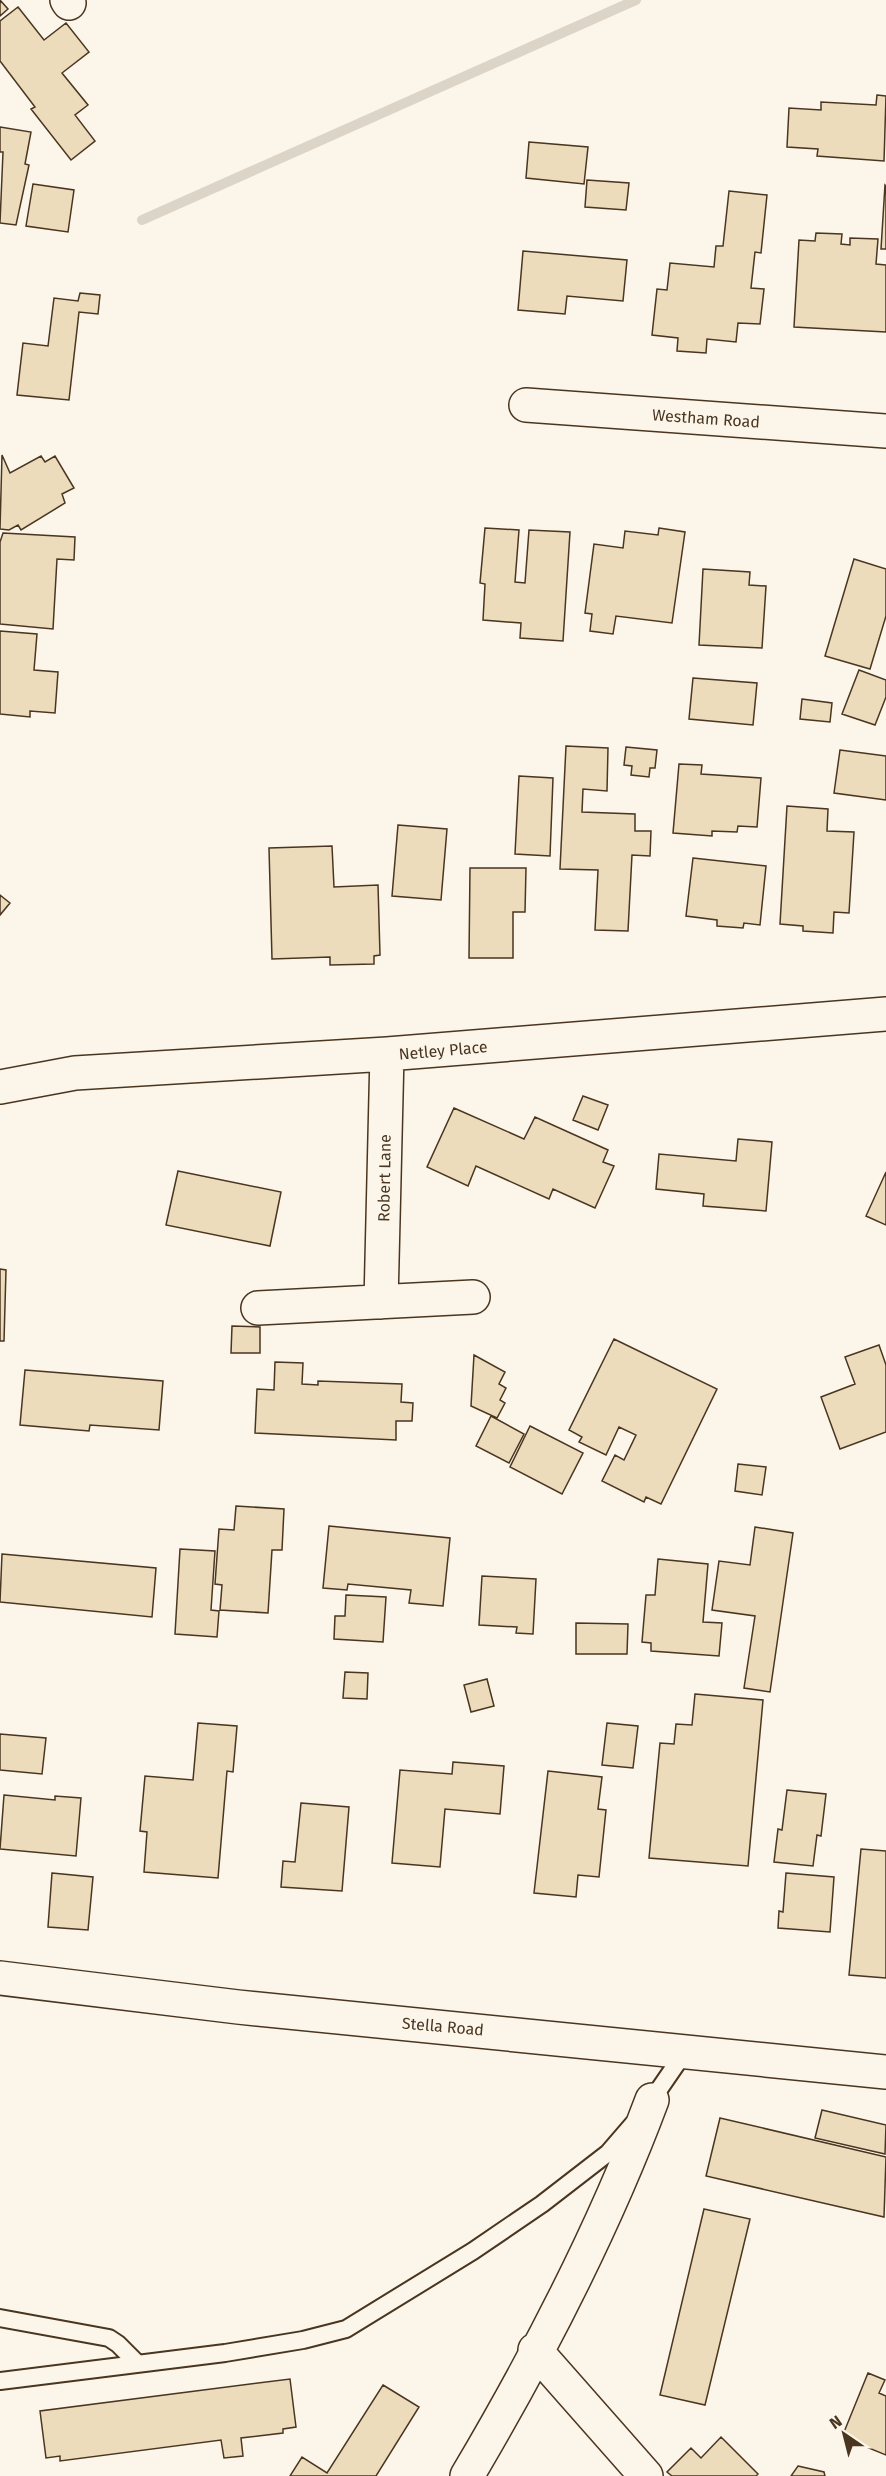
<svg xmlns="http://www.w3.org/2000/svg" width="886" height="2476" viewBox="0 0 886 2476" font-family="'Fira Sans',sans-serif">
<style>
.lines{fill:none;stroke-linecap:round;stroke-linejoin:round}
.stream{stroke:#dcd4c6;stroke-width:10}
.building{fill:#ecdcbc;stroke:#4a3520;stroke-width:1.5}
.service-casing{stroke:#4a3520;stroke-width:20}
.minor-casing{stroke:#4a3520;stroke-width:36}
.secondary-casing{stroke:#4a3520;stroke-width:36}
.service{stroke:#fbf6e9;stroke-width:16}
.minor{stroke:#fbf6e9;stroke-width:33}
.secondary{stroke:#fbf6e9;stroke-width:33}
.labels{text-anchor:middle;stroke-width:4.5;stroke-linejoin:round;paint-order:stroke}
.street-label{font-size:16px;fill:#4a3520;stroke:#fbf6e9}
</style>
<rect width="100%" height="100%" fill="#fbf6e9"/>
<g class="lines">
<path class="stream" d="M 142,220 L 636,0"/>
</g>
<path class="building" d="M 0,0 L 8,9 L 0,16 Z
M 18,7 L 44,40 L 66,23 L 89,52 L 62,73 L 88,105 L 75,115 L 95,141 L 71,160 L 31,109 L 35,107 L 0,61 L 0,21 Z
M 877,95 L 886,96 L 884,161 L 817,156 L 818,149 L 787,147 L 789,108 L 821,110 L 821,102 L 876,105 Z
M 0,127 L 31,132 L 25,164 L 29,165 L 16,225 L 0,223 L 3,152 L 0,152 Z
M 529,142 L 588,147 L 584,184 L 526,178 Z
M 587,180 L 629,183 L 626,210 L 585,207 Z
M 33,184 L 74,190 L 68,232 L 26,226 Z
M 885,185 L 886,186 L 886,249 L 881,249 Z
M 729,191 L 767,195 L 761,253 L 755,252 L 751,288 L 764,289 L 760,324 L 738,323 L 736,342 L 707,339 L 706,353 L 677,351 L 678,338 L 652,335 L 657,289 L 667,290 L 670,263 L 714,267 L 716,246 L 723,246 Z
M 816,233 L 842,234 L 841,244 L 850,245 L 850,238 L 878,239 L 876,264 L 886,265 L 886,332 L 794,327 L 799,240 L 815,241 Z
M 523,251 L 627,260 L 623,301 L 567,296 L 565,314 L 518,310 Z
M 80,293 L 100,295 L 98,314 L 79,312 L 69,400 L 17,395 L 23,343 L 48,346 L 54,298 L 78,301 Z
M 2,455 L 10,473 L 41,456 L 45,462 L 55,456 L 74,488 L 62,494 L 65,503 L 21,530 L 18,525 L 9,530 L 0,529 Z
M 485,528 L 519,530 L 515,582 L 525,583 L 529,530 L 570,532 L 563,641 L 520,638 L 521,623 L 483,620 L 485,584 L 480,583 Z
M 659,528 L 685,532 L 672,623 L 616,616 L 613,634 L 590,631 L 592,614 L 585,613 L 594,544 L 623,548 L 625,531 L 658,535 Z
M 3,533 L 75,537 L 74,560 L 57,559 L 53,629 L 0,624 L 0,542 Z
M 854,559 L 886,569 L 886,616 L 870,669 L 825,656 Z
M 703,569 L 750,572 L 749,585 L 766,586 L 762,648 L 699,645 Z
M 0,631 L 37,634 L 34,670 L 58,672 L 55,713 L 30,711 L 30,717 L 0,714 Z
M 859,670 L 886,680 L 886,697 L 875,725 L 842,714 Z
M 693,678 L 757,683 L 753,725 L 689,719 Z
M 802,699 L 832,703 L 830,722 L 800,719 Z
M 566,746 L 608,748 L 607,791 L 583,789 L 582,812 L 635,814 L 635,831 L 651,831 L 650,856 L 632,855 L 628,931 L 595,930 L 598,870 L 560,869 Z
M 626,747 L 657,750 L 655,768 L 650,768 L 649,777 L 631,775 L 632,766 L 624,765 Z
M 840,750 L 886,756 L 886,800 L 834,793 Z
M 679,764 L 702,765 L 701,774 L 761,778 L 757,827 L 738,826 L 737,832 L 712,831 L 712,836 L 673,833 Z
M 519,776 L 553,778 L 550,856 L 515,854 Z
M 787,806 L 828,809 L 827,831 L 854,832 L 849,913 L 834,912 L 833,933 L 803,931 L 803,926 L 780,924 Z
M 398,825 L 447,829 L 441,900 L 392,896 Z
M 332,846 L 334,887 L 378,885 L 380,955 L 374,956 L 374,964 L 330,965 L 330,957 L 272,959 L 269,848 Z
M 693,858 L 766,866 L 760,925 L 744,923 L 743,928 L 717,926 L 717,920 L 686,916 Z
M 470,868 L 526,868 L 525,912 L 513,912 L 513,958 L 469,958 Z
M 0,895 L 10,903 L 0,915 Z
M 583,1096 L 608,1105 L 598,1130 L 573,1120 Z
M 454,1108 L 524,1139 L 535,1117 L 608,1150 L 603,1162 L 614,1166 L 595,1208 L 553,1189 L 549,1199 L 476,1166 L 468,1186 L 427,1167 Z
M 738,1139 L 772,1142 L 766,1211 L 703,1206 L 704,1194 L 656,1189 L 659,1154 L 736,1161 Z
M 178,1171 L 281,1192 L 270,1246 L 166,1225 Z
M 886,1172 L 886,1225 L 866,1216 Z
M 0,1269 L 6,1270 L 4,1341 L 0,1341 Z
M 232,1326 L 260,1327 L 260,1353 L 231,1353 Z
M 614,1339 L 717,1389 L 661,1504 L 646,1497 L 644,1502 L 602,1481 L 615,1455 L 624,1460 L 636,1435 L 619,1427 L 606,1455 L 579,1442 L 582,1437 L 569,1430 Z
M 879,1345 L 886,1365 L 886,1432 L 840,1449 L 821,1397 L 855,1384 L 845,1357 Z
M 474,1355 L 505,1372 L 499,1384 L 506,1388 L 500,1400 L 505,1403 L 497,1418 L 471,1406 Z
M 275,1362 L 303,1363 L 302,1384 L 318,1385 L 318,1381 L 402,1384 L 401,1402 L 413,1403 L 412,1421 L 396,1421 L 396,1440 L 255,1433 L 257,1389 L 274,1390 Z
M 25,1370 L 163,1381 L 159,1430 L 90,1425 L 89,1431 L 20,1425 Z
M 491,1416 L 524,1434 L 509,1463 L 476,1446 Z
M 530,1426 L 583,1453 L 562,1494 L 510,1467 Z
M 738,1464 L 766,1467 L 762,1495 L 735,1491 Z
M 236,1506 L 284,1509 L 282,1550 L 272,1550 L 268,1613 L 220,1610 L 222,1585 L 215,1584 L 219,1529 L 234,1530 Z
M 329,1526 L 450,1538 L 443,1606 L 409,1603 L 411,1590 L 348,1584 L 347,1590 L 323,1588 Z
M 755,1527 L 793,1533 L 770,1692 L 744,1688 L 755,1616 L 712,1610 L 719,1561 L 750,1565 Z
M 180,1549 L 215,1551 L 211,1610 L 219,1611 L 217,1637 L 175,1634 Z
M 2,1554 L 156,1568 L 152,1617 L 0,1602 Z
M 658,1559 L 708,1564 L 703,1622 L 722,1623 L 719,1656 L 651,1651 L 651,1643 L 642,1642 L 646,1595 L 655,1595 Z
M 482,1576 L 536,1579 L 533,1634 L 516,1633 L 517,1627 L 479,1625 Z
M 346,1595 L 386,1597 L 383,1642 L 334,1639 L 335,1616 L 345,1616 Z
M 576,1623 L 628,1624 L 627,1654 L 576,1654 Z
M 345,1672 L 368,1673 L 367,1699 L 343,1698 Z
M 487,1679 L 494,1706 L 471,1712 L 464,1685 Z
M 695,1694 L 763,1700 L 748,1866 L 649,1858 L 660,1743 L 674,1744 L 676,1724 L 692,1725 Z
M 198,1723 L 237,1726 L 233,1772 L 227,1771 L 218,1878 L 144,1872 L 147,1832 L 140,1831 L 145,1776 L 193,1780 Z
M 607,1723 L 638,1726 L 633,1768 L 602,1765 Z
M 0,1734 L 46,1738 L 42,1774 L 0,1770 Z
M 453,1762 L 504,1766 L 500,1814 L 445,1809 L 440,1867 L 392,1863 L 400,1770 L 452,1774 Z
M 548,1771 L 602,1777 L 598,1809 L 606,1810 L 599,1877 L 578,1875 L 576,1897 L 534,1893 Z
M 787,1790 L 826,1794 L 821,1836 L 817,1835 L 813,1866 L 774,1862 L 778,1829 L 782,1830 Z
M 4,1795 L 55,1800 L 55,1796 L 81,1798 L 76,1856 L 0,1849 Z
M 301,1803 L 349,1807 L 342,1891 L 281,1887 L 283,1861 L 295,1862 Z
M 861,1849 L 886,1851 L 886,1978 L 849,1975 Z
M 52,1873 L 93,1877 L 88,1930 L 48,1927 Z
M 786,1873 L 834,1877 L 830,1932 L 778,1928 L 779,1911 L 783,1912 Z
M 822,2110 L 886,2125 L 885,2154 L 815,2138 Z
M 720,2118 L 886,2157 L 884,2217 L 706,2176 Z
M 704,2209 L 750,2219 L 705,2405 L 660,2395 Z
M 868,2373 L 885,2380 L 879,2393 L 886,2396 L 886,2455 L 842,2437 Z
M 290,2379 L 296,2427 L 283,2429 L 283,2433 L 241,2438 L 243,2456 L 224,2458 L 221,2440 L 60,2461 L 60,2456 L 46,2458 L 40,2411 Z
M 383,2385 L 419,2407 L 376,2476 L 290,2476 L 302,2457 L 327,2473 Z
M 721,2437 L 758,2474 L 756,2476 L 672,2476 L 667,2472 L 691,2448 L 701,2458 Z
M 798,2466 L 824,2472 L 825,2476 L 791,2476 Z"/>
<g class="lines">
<g class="service-casing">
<path id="service" d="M 649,2104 L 684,2053
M 0,2318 L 109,2338 L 118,2344 L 138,2364
M 0,2381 L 225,2353 L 303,2340 L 346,2329 L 473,2251 L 542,2204 L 608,2153 L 633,2124"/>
</g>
<g class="minor-casing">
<path id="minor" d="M 67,0 L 69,3
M 526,405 L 886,431
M 0,1087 L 75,1073 L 387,1054 L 886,1014
M 381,1302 L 387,1054
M 258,1308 L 473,1297
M 535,2350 L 646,2476
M 467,2476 C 538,2356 603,2231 652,2100"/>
</g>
<g class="secondary-casing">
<path id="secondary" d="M 0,1978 L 238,2007 L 886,2072"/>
</g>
<use href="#service" class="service"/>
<use href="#minor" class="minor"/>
<use href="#secondary" class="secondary"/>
</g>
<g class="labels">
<g class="street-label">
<text transform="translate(706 418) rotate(4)" y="6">Westham Road</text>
<text transform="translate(443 1050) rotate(-5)" y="6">Netley Place</text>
<text transform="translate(384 1178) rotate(-89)" y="6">Robert Lane</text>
<text transform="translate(443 2026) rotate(5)" y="6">Stella Road</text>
</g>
</g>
<g transform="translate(844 2434) rotate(325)" stroke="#fbf6e9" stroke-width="4.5" paint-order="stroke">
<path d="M0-4.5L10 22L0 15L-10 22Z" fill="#4a3520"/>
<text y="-9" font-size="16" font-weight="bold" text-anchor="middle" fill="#4a3520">N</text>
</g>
</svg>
